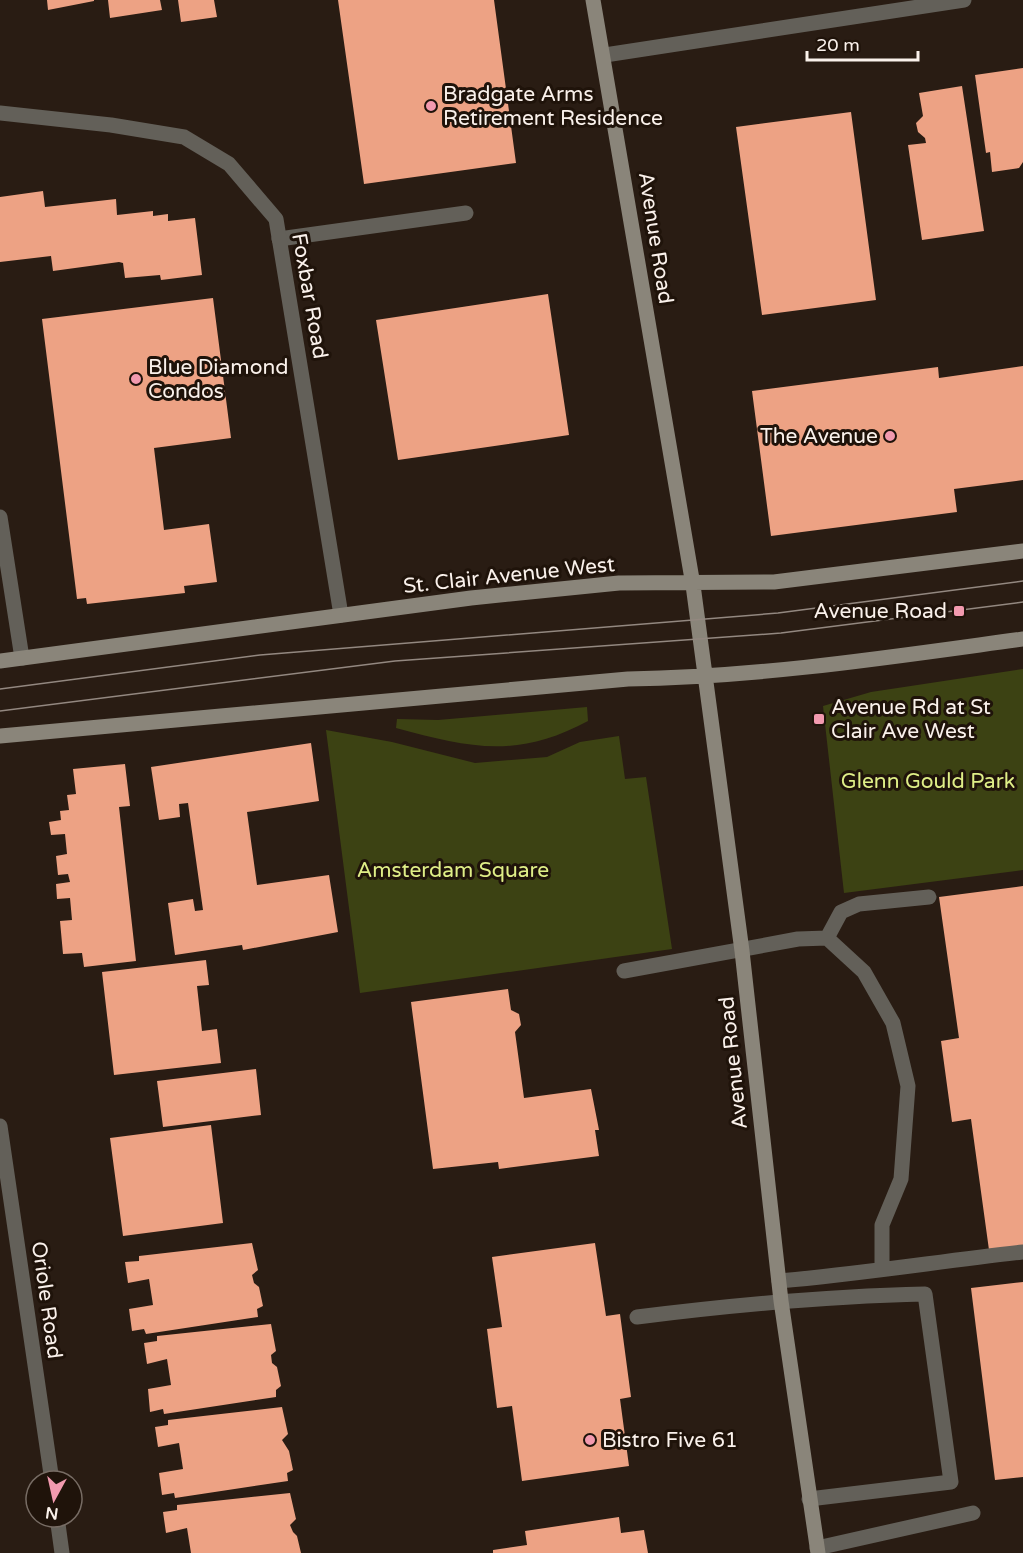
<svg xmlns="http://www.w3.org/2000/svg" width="1023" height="1553" viewBox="0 0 1023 1553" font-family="'Varela Round',sans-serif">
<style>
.green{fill:#3c4213}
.building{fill:#eda284}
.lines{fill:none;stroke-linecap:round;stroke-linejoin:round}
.lane{stroke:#636059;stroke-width:15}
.street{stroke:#636059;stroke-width:15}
.secondary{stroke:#8a857a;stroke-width:15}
.tram{stroke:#938880;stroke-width:1.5}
.poi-dot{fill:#f29aaf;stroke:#1f130a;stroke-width:2}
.labels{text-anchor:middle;stroke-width:6;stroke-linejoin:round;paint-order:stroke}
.poi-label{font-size:21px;fill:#faf1eb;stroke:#1f130a;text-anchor:start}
.street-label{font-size:21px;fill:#faf1eb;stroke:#1f130a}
.park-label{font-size:21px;fill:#dfee87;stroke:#1f130a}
</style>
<rect width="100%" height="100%" fill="#291c13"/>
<path class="green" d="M 1023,669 L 1023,870 L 844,893 L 823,706 L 871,692 Z
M 587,707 L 588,721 C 517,759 470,748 396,728 L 397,719 L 438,720 Z
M 326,730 L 392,742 L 475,763 L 547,757 L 580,742 L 619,736 L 625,779 L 646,777 L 672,949 L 360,993 Z"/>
<path class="building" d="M 47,0 L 94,0 L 94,1 L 48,10 Z
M 108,0 L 160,0 L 162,10 L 110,18 Z
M 178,0 L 214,0 L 217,17 L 181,22 Z
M 338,0 L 494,0 L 516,163 L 364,184 Z
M 1023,68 L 1023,162 L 1019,168 L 992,172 L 990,152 L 986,153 L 975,75 Z
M 962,86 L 984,231 L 922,240 L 908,145 L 926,143 L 925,138 L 918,132 L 916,123 L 923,116 L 919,93 Z
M 851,112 L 876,300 L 762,315 L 736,127 Z
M 43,191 L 45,207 L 116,199 L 117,215 L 153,211 L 153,216 L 168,214 L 168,221 L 195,218 L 202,275 L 161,280 L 160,275 L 125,278 L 123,263 L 119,262 L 53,271 L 51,256 L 0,262 L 0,197 Z
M 548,294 L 569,435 L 398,460 L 376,320 Z
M 213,298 L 231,438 L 154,448 L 164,530 L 209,524 L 217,582 L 184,586 L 185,593 L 87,604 L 86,598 L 77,599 L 42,319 Z
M 1023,366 L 1023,480 L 954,489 L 957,512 L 771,536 L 752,391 L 938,367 L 939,378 Z
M 311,743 L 319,801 L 247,812 L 257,885 L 329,875 L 338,932 L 243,950 L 242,945 L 175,955 L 168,903 L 193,899 L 195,911 L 203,910 L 188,803 L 179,804 L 180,817 L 159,820 L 151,767 Z
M 125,764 L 130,806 L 119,807 L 136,961 L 84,967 L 82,953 L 63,954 L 60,921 L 72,920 L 70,898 L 57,899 L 56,884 L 70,882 L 68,874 L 58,875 L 56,856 L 67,854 L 65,834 L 51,835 L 49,822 L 61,820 L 60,811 L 69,810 L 67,795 L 76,794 L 73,769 Z
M 1023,886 L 1023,1245 L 989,1250 L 971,1119 L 952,1122 L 941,1041 L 959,1038 L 939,897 Z
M 206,960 L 209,985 L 197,986 L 202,1031 L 217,1029 L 221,1063 L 114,1075 L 102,972 Z
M 508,989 L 511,1010 L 519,1014 L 521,1025 L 515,1032 L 524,1098 L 591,1089 L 599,1130 L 595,1130 L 599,1156 L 499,1169 L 498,1162 L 433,1169 L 411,1002 Z
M 256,1069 L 261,1115 L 163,1127 L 157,1081 Z
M 211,1125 L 223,1223 L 123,1236 L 110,1138 Z
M 252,1243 L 258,1270 L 252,1275 L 254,1283 L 259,1287 L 263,1306 L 257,1309 L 258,1317 L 146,1334 L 144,1329 L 132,1331 L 129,1309 L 153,1305 L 149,1279 L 128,1283 L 125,1262 L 139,1261 L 139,1256 Z
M 595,1243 L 606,1316 L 620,1314 L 631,1397 L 620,1399 L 629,1466 L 522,1481 L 512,1406 L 497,1408 L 487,1329 L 502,1327 L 492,1257 Z
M 1023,1282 L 1023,1477 L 995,1480 L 971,1288 Z
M 271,1324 L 276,1351 L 271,1355 L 272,1363 L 277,1367 L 281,1386 L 276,1390 L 276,1397 L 164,1414 L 163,1409 L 150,1412 L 148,1389 L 171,1385 L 167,1359 L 147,1364 L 144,1343 L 157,1341 L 157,1336 Z
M 282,1407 L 288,1434 L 282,1440 L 289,1451 L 293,1470 L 287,1473 L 288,1481 L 175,1498 L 174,1493 L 162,1495 L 159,1473 L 183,1469 L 179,1443 L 158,1447 L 155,1427 L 168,1425 L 168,1420 Z
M 290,1493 L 296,1519 L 290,1525 L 293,1532 L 297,1536 L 301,1553 L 191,1553 L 187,1528 L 166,1533 L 163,1512 L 177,1510 L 177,1505 Z
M 619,1517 L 621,1533 L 644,1530 L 648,1553 L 493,1553 L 493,1550 L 527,1545 L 525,1531 Z"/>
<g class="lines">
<path class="lane" d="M 279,239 L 466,213
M 0,517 L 22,658
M 827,938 L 841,912 L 859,904 L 929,897
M 624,971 L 798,939 L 827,938 L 864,972 L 893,1023 L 908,1086 L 901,1179 L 882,1225 L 882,1268
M 779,1281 C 860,1274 942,1261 1023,1252
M 637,1317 C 733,1305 828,1296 925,1294 L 951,1482 L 809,1499
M 817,1548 L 973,1513"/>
<path class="street" d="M 605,55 L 964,0
M 0,113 L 111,125 L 184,137 L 229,164 L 276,219 L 341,615
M 0,1126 L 52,1481
M 57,1517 L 62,1553"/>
<path class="secondary" d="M 593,0 L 693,585 L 742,951 L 781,1301 L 818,1553
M 0,661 L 471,598 L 619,583 L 774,582 L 1023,551
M 0,736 L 628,679 C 761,677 891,657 1023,639"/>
<path class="tram" d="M 0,689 L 260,655 L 778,613 L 1023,581
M 0,711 L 395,661 L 781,633 L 1023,602"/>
</g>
<g class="poi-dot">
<circle cx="431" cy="106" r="6"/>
<circle cx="136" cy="379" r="6"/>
<circle cx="890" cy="436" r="6"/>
<rect x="953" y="605" width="12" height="12" rx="3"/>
<rect x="813" y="713" width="12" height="12" rx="3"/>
<circle cx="590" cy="1440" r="6"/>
</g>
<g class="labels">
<g class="poi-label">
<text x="443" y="101">Bradgate Arms<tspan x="443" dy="24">Retirement Residence</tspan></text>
<text x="148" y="374">Blue Diamond<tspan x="148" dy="24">Condos</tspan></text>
<text x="878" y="443" text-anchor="end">The Avenue</text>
<text x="947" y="618" text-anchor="end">Avenue Road</text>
<text x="831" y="714">Avenue Rd at St<tspan x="831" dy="24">Clair Ave West</tspan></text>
<text x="602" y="1447">Bistro Five 61</text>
</g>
<g class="street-label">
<text transform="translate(656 238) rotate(81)" y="7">Avenue Road</text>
<text transform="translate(310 296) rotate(80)" y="7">Foxbar Road</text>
<text transform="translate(509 575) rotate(-6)" y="7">St. Clair Avenue West</text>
<text transform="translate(733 1063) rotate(-96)" y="7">Avenue Road</text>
<text transform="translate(47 1300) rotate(82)" y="7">Oriole Road</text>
</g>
<g class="park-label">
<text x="928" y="788">Glenn Gould Park</text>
<text x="453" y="877">Amsterdam Square</text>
</g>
</g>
<g transform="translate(54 1499) rotate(188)"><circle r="28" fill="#1f130a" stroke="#776c64" stroke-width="1.5"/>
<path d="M0-4.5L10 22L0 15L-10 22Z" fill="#f29aaf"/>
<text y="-9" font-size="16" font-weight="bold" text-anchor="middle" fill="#faf1eb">N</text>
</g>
<path d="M807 51v9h111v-9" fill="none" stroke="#faf1eb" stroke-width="3"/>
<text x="816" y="51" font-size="18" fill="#faf1eb" stroke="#1f130a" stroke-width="4.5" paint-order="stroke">20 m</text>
</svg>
